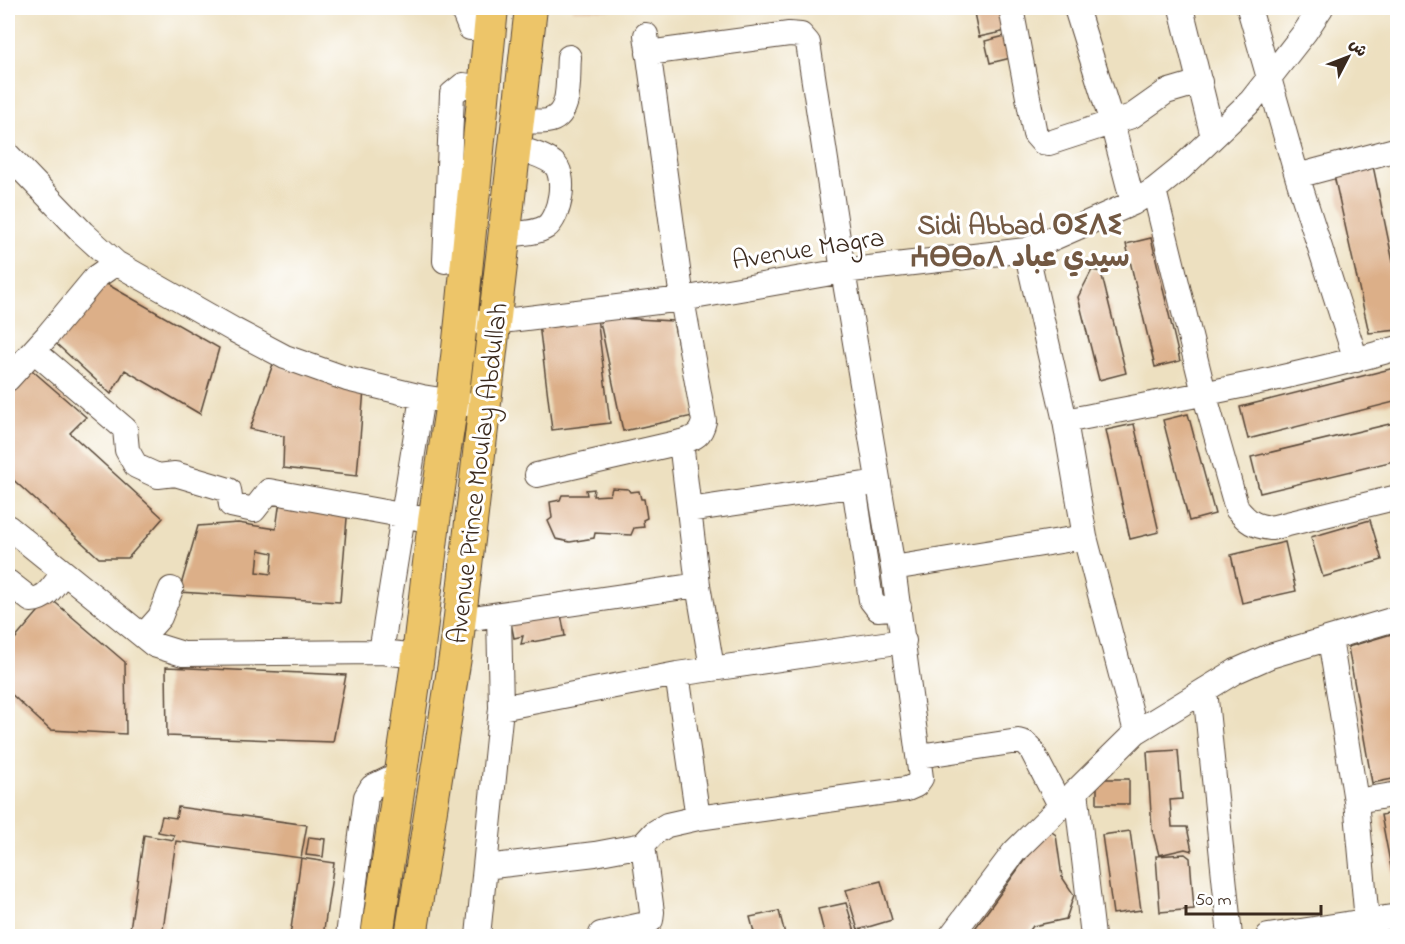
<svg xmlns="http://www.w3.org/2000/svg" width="1405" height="944" viewBox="0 0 1405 944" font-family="'Indie Flower','Playpen Sans Arabic','Noto Sans Tifinagh',sans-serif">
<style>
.building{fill:#dcaf88;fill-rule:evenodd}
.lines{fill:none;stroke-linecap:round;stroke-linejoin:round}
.minor-casing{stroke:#564536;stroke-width:26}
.major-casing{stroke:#564536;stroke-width:34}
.minor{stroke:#fff;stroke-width:24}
.major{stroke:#edc569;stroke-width:32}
.labels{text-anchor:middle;stroke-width:6;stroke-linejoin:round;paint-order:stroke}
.street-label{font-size:27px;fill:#3b2a1e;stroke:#fff}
.neighbourhood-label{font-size:28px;font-weight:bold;fill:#735943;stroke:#fff}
</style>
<rect width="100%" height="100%" fill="#fff"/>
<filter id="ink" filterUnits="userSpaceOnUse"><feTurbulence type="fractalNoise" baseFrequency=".0167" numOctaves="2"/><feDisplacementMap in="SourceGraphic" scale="12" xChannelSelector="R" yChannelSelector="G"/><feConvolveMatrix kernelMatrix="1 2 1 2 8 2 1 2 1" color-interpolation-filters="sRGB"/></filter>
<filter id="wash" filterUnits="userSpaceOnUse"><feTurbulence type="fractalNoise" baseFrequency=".008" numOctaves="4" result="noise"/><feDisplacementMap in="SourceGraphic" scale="24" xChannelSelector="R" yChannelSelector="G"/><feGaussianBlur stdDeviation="1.35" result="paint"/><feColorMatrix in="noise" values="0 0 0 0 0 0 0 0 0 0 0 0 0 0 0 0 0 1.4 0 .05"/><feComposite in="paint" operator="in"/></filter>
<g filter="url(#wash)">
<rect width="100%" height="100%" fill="#ede0c0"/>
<g id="blocks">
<path class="building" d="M 573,8 L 611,8 L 612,10 L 573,10 Z
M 973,8 L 1006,8 L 1011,30 L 979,37 Z
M 1013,34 L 1019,56 L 990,63 L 985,41 Z
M 1372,161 L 1398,286 L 1398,330 L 1369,333 L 1333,171 Z
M 1151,238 L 1180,361 L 1155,367 L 1126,244 Z
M 1092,270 L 1101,272 L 1126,373 L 1099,380 L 1078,297 Z
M 98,279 L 219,348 L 200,414 L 125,370 L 111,394 L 50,338 Z
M 597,317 L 610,423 L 552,430 L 539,324 Z
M 599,317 L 673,321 L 693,416 L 623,431 Z
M 273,364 L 364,389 L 357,476 L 283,468 L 284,436 L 250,429 Z
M 26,365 L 86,417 L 70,433 L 163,518 L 128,558 L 99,558 L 8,475 L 8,388 Z
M 1398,367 L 1398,401 L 1248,439 L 1240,407 Z
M 1188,414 L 1215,514 L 1189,521 L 1163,420 Z
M 1398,422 L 1398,460 L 1260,493 L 1251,457 Z
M 1134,424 L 1159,532 L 1130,539 L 1106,430 Z
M 612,488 L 628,489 L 630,492 L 639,491 L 641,499 L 644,499 L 647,518 L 643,520 L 644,527 L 634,528 L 631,535 L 595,533 L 594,538 L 570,542 L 556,539 L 548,521 L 552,518 L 550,502 L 560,500 L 562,495 L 587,495 L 586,490 L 594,489 L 593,496 L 610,495 Z
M 281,493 L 348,506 L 340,602 L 179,592 L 198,526 L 238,523 L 276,529 ZM 259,550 L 273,553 L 271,574 L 257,572 Z
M 1370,520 L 1382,560 L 1323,577 L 1311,537 Z
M 1285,542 L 1296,591 L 1242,603 L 1231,555 Z
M 50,598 L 125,662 L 126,734 L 50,730 L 8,691 L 8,647 Z
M 560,609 L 565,636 L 521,644 L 523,636 L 514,638 L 511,623 Z
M 1398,632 L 1398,778 L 1372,783 L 1348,647 Z
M 166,667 L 346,675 L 333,742 L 167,736 Z
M 1178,750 L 1182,799 L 1170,800 L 1172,827 L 1187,827 L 1192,851 L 1185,849 L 1159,855 L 1152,829 L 1147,752 Z
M 1097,779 L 1129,779 L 1129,804 L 1097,804 Z
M 178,807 L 307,825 L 301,858 L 176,841 L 162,936 L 129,936 L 144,835 L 173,840 L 174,835 L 158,832 L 162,816 L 176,818 Z
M 1398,812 L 1398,877 L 1393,878 L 1381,815 Z
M 1047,829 L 1056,835 L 1062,877 L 1074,895 L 1066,919 L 1033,926 L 1026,936 L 975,936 L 971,934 Z
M 1130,831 L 1141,910 L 1113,914 L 1102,835 Z
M 309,837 L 325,839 L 323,857 L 306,855 Z
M 1185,854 L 1190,858 L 1194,909 L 1160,912 L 1156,856 Z
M 301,858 L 334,863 L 323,936 L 290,936 Z
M 881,881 L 892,920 L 858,930 L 846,890 Z
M 846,903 L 855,932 L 825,936 L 818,909 Z
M 779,911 L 785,934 L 775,936 L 755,936 L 750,917 Z"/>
</g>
</g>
<g filter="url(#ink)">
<use href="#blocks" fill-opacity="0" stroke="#564536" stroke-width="1.5"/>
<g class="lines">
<g class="minor-casing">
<path id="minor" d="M 462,8 L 470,28
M 1011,8 L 1035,134 L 1042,142 L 1049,143 L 1132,116 L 1166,92 L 1200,82
M 1076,8 L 1112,123 L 1133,203
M 1181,8 L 1213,137
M 1249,8 L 1297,176 L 1356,360
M 517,120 C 526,120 537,123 547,121 C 573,117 567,77 569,57
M 8,155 L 83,233 L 116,263 L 234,330 L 285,357 L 347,379 L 422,397 L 467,404
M 1297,176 L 1398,149
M 1154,190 L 1204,393 L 1237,509 C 1248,522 1254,526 1271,528 L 1398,497
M 504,235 C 517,233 535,234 546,227 C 560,217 568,174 553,163 C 543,155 526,151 514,147
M 1026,250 L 1065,421 L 1085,537 L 1136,732
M 445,261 L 452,94 L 463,85 L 484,88
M 479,322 L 495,322 L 682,299 L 843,271 L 1026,250 L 1133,203 L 1154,190 L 1180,169 L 1251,101 L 1305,32 L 1321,8
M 34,351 L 125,429 L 127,450 L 136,466 L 158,476 L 175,474 L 229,490 L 231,505 L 254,510 L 269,491 L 434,521
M 8,379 L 47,336 L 96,277 L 116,263
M 1065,421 C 1176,399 1289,379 1398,348
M 681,442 L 698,585 L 712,668
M 537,475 L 681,442 C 695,438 701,435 704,421 L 682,299 L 646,35
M 854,486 L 871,600 L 878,609 L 899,607
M 689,510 L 878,482
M 8,527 L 154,645 L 183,654 L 381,652 L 418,656
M 893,568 L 1085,537
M 8,582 L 31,600 C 47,599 54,585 63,573
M 459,620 L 698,585
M 143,636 L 160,617 L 171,589
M 1330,639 L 1356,801 L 1367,921
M 381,652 L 422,397
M 677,674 L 698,818
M 1205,690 L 1230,936
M 501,708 L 677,674 L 904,641
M 919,756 L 1018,741 L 1025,743 L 1031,749 L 1060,805
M 1076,791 L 1093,936
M 1356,801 L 1398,794
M 485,867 L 595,854 L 643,845 L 654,833 L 667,825 L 698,818 L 907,789 L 916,785 L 921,778 L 893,568 L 843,271 L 808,43 L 801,35 L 789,34 L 648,53
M 601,934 L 646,924 L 651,920 L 652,912 L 643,845
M 348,936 L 366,797 L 372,787 L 401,773
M 478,936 L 501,708 L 499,615
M 951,936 L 1014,852 L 1136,732 L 1236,671 L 1270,656 L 1398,618
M 1268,936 L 1398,916"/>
</g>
<g class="major-casing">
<path id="major" d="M 377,936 L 418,656 L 434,521 L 452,402 L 461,322 L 492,8
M 411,936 L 456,651 L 531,8"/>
</g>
<use href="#minor" class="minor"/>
<use href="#major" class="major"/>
</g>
</g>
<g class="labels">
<g class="street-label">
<text transform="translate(808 248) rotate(-9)" y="9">Avenue Magra</text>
<text transform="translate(477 473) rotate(-83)" y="9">Avenue Prince Moulay Abdullah</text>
</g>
<g class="neighbourhood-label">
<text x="1020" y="234">Sidi Abbad ⵙⵉⴷⵉ<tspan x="1020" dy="32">ⵄⴱⴱⴰⴷ سيدي عباد</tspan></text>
</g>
</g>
<rect width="1405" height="944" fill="none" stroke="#fff" stroke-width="30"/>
<g transform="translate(1348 57) rotate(48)" stroke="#ffffff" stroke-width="4.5" paint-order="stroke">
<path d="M0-4.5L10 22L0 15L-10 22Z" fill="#3b2a1e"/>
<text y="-9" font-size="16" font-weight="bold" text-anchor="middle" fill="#3b2a1e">ش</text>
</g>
<path d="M1186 905v9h135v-9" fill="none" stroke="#3b2a1e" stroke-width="3"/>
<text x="1195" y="905" font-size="18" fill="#3b2a1e" stroke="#ffffff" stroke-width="4.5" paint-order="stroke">50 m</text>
</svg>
